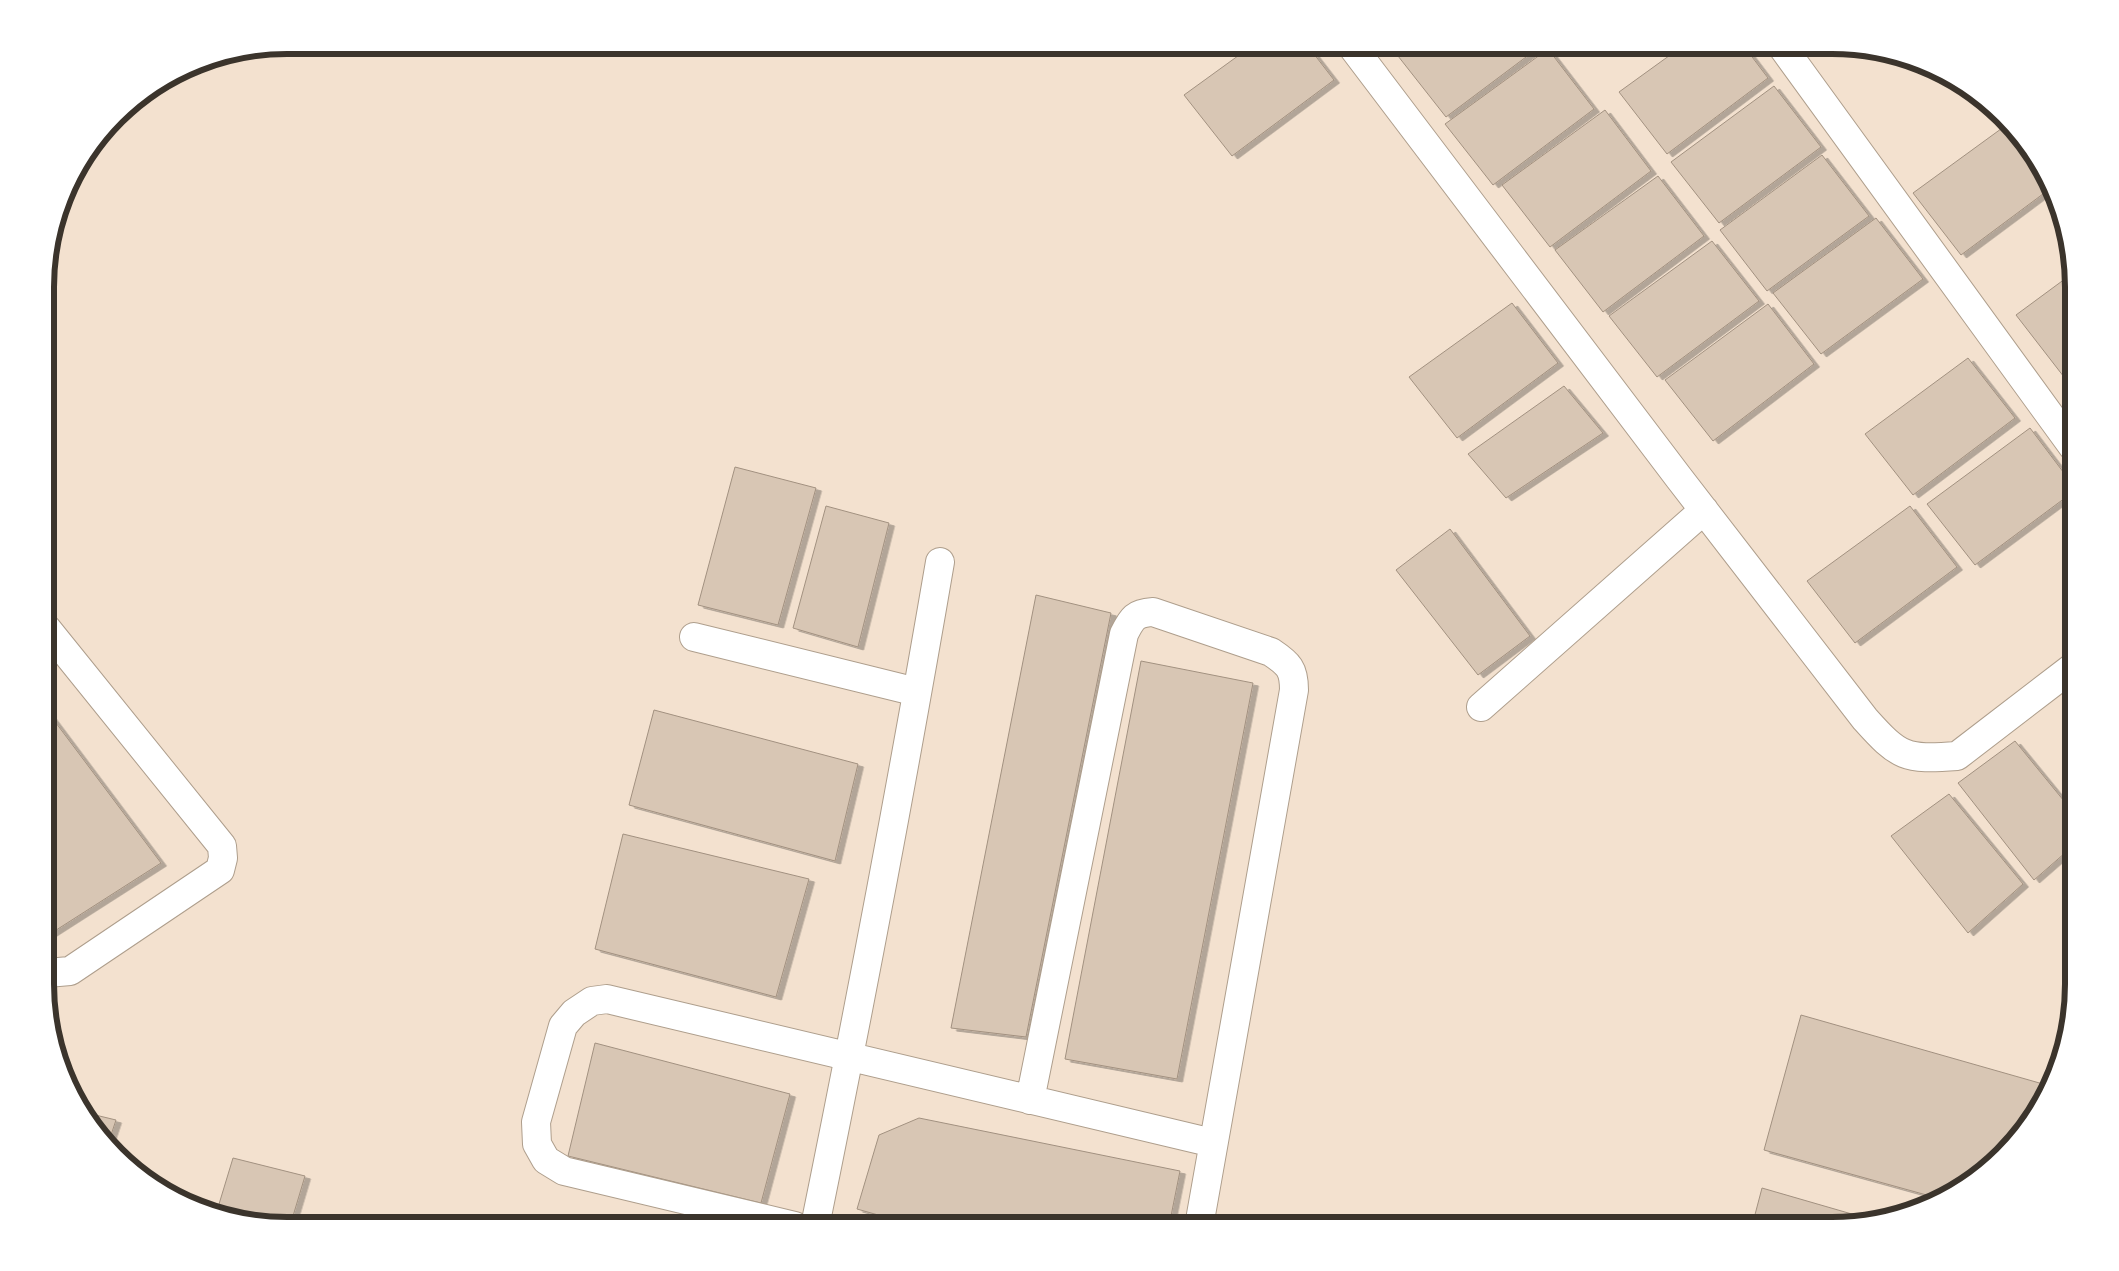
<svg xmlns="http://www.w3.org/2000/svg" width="2119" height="1271" viewBox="0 0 2119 1271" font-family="'Source Sans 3',sans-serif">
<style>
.building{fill:#d8c6b4;stroke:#a29180;filter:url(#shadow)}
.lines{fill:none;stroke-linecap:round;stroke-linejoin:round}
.minor-casing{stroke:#ae9e8c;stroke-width:30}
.minor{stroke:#fff;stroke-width:28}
.rim{fill:none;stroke:#3b342c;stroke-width:6}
</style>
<defs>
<filter id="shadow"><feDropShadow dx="5.5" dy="3" stdDeviation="0" flood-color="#0004"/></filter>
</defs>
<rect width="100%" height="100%" fill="#f3e1cf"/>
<path class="building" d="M 1253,45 L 1307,45 L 1334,80 L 1232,156 L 1184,95 Z
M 1412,45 L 1542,45 L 1446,117 L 1398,56 Z
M 1684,45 L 1743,45 L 1768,78 L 1667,154 L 1619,92 Z
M 1548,49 L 1594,109 L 1493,185 L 1445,124 Z
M 1774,86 L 1821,147 L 1719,223 L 1671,162 Z
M 1605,110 L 1651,171 L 1550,247 L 1502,185 Z
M 2005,126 L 2033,153 L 2051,188 L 1961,255 L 1913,193 Z
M 1822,155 L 1869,216 L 1767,291 L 1720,230 Z
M 1658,176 L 1704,236 L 1603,312 L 1555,250 Z
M 1876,218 L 1923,279 L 1821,354 L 1773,293 Z
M 1712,241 L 1759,301 L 1657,377 L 1609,316 Z
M 2073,273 L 2073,370 L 2064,377 L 2016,315 Z
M 1512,303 L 1558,363 L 1457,438 L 1409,377 Z
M 1768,304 L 1814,364 L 1713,441 L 1665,380 Z
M 1968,358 L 2015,418 L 1913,495 L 1865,434 Z
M 1564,386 L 1603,433 L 1506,498 L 1468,454 Z
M 2030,428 L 2073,485 L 2073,492 L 1975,565 L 1927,504 Z
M 735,467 L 816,488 L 778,625 L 698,605 Z
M 826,506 L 889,523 L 858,647 L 793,628 Z
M 1910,506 L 1957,567 L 1855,643 L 1807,581 Z
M 1450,529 L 1530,636 L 1478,675 L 1396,570 Z
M 1036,595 L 1111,613 L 1026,1037 L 951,1028 Z
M 1141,661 L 1253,683 L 1177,1079 L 1065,1059 Z
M 654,710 L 858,764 L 835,861 L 629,805 Z
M 47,711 L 161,863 L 50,934 L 47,930 Z
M 2015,741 L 2073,812 L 2073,846 L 2034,880 L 1958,783 Z
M 1949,794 L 2023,884 L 1968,933 L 1891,836 Z
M 623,834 L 809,879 L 776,997 L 595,949 Z
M 1801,1015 L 2050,1086 L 2042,1106 L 2003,1155 L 1954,1194 L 1941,1199 L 1764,1150 Z
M 595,1043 L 790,1094 L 761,1203 L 568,1156 Z
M 83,1112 L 116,1120 L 109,1141 L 86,1118 Z
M 919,1118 L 1180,1171 L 1169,1226 L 910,1226 L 910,1224 L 857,1209 L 879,1135 Z
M 233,1158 L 305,1176 L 290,1226 L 224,1218 L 216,1214 Z
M 1762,1188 L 1876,1221 L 1848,1225 L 1752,1226 Z"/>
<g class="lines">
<g class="minor-casing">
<path id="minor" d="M 1351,45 L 1679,478 L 1865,719 C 1899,757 1905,760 1957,756 L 2073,667
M 1781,45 L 2073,447
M 47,629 L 222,846 L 223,858 L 220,870 L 70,971 L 47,973
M 694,637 L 917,692
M 1481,707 L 1704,510
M 1030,1100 L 1124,634 C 1132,618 1135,613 1153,612 L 1271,652 C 1289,664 1294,669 1294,690 L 1199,1226
M 795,1226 L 564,1171 L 546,1160 L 537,1144 L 536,1122 L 563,1026 L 574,1013 L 592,1001 L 607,999 L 1213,1143
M 815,1226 C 860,1005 902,784 940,562"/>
</g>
<use href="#minor" class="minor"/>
</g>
<path d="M0 0H2119V1271H0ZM287 54H1832A233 233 0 0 1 2065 287V984A233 233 0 0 1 1832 1217H287A233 233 0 0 1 54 984V287A233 233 0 0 1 287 54Z" fill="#fff" fill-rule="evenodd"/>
<path class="rim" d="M287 54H1832A233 233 0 0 1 2065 287V984A233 233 0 0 1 1832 1217H287A233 233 0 0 1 54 984V287A233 233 0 0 1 287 54Z"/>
</svg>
